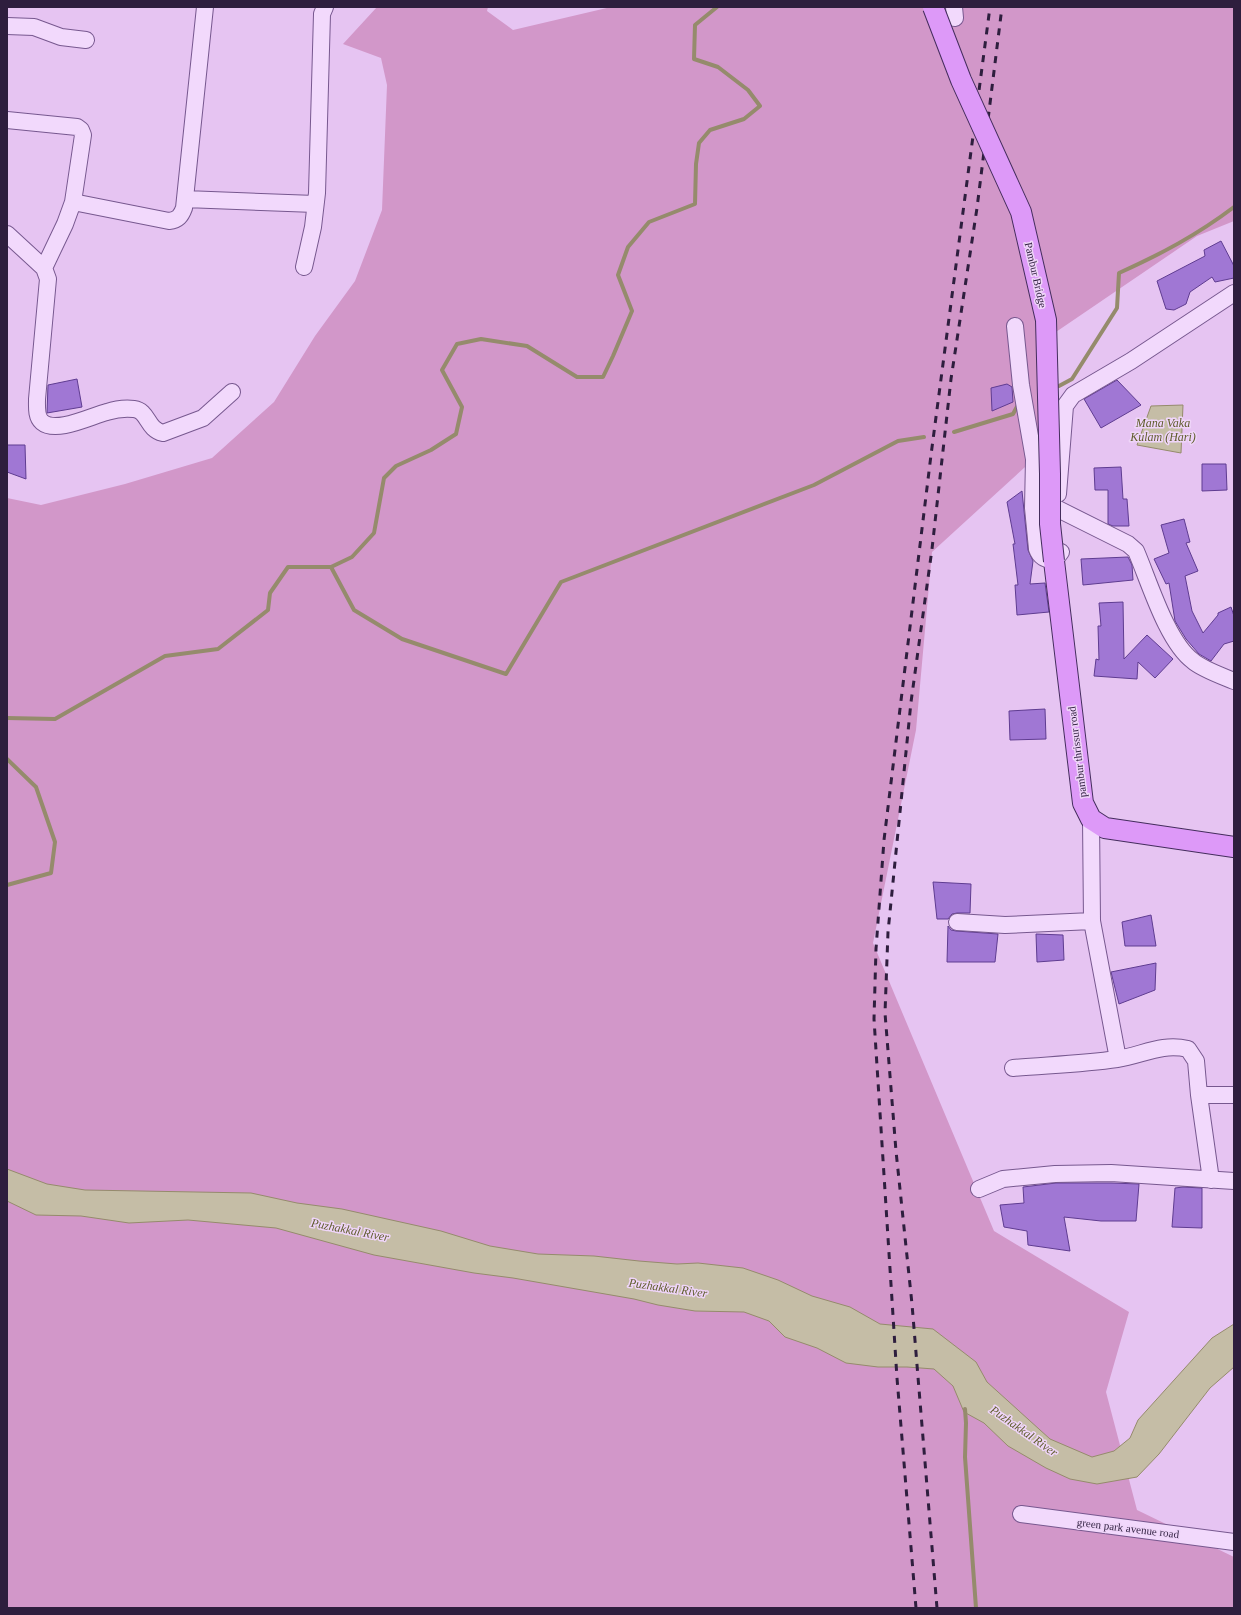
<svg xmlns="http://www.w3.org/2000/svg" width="1241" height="1615" viewBox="0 0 1241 1615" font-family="Georgia,serif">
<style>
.green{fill:#d297c9}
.water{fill:#c5bda6;stroke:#958b6c}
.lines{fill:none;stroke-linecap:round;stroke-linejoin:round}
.stream{stroke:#958b6c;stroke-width:4}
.building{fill:#a077d4;stroke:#5f3c91}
.minor-casing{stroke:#77588f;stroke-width:18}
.major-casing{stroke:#442d5d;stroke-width:22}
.minor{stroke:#f2d9fc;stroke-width:16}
.major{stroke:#dd99f8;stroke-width:20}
.rail{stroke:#2e1e3e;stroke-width:3;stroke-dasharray:7 7;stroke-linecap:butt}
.major-bridge-casing{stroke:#442d5d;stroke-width:22;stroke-linecap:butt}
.major-bridge{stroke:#dd99f8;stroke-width:20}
.labels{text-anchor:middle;stroke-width:3;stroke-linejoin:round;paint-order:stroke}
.street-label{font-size:11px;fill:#2e1e3e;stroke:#efd5f9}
.water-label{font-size:12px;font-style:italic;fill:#5f5d2c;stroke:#efd5f9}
</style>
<rect width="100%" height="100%" fill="#e6c4f2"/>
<path class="green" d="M 377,7 L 488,7 L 487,11 L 513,30 L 611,7 L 1234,7 L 1234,221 L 1197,236 L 1053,334 L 1059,436 L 932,552 L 916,730 L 873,943 L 994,1231 L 1129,1312 L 1106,1392 L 1137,1510 L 1234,1557 L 1234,1608 L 7,1608 L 7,498 L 41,505 L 125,484 L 212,458 L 274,402 L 315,336 L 355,281 L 382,210 L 387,85 L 381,58 L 343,44 Z"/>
<path class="water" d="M 1183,405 L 1181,453 L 1137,445 L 1151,406 Z
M 7,1169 L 47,1184 L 85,1190 L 251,1193 L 297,1203 L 342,1209 L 441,1231 L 490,1246 L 538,1254 L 594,1256 L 639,1261 L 677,1264 L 698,1263 L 743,1268 L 778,1280 L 812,1296 L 850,1307 L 880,1324 L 933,1329 L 976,1362 L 987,1382 L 1050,1439 L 1092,1457 L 1114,1451 L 1130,1438 L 1138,1420 L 1212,1338 L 1234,1324 L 1234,1367 L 1210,1388 L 1159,1454 L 1137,1477 L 1097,1484 L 1070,1479 L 1046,1468 L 1008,1446 L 984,1423 L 964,1412 L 953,1386 L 934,1369 L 907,1367 L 878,1367 L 846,1363 L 817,1348 L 785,1337 L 769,1321 L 744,1312 L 695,1311 L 658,1305 L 634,1299 L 513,1278 L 474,1273 L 374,1255 L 276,1228 L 188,1220 L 129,1223 L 81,1216 L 36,1215 L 7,1201 Z"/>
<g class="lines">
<path class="stream" d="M 1059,386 L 1072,379 L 1117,308 L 1119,273 C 1161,254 1197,235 1234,207
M 954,432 L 1013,414 L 1019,403
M 331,567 L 354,610 L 402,639 L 506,674 L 561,582 L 814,485 L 898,441 L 924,437
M 7,718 L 55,719 L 165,656 L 218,649 L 268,610 L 270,593 L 288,567 L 331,567 L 352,557 L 374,533 L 384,478 L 396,466 L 431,450 L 456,434 L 462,407 L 442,370 L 457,344 L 481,339 L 527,346 L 577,377 L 603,377 L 613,356 L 632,311 L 618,275 L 628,247 L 649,222 L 695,204 L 696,164 L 699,143 L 710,130 L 744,119 L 760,106 L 748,90 L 718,67 L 694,59 L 695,25 L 717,7
M 7,759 L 36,787 L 55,842 L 51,873 L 7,885
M 965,1409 L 966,1423 L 965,1457 L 976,1608"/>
</g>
<path class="building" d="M 1221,241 L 1234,266 L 1234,278 L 1215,282 L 1212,277 L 1190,292 L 1186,304 L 1174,310 L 1166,309 L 1157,281 L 1205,256 L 1204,250 Z
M 77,379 L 82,407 L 47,413 L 48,385 Z
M 1117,380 L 1141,405 L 1101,428 L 1084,399 Z
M 1007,384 L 1012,387 L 1013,402 L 992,411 L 991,388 Z
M 7,445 L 25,445 L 26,479 L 7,472 Z
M 1202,464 L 1226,464 L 1227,490 L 1202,491 Z
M 1121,467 L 1123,499 L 1127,499 L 1129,526 L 1113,526 L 1108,524 L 1108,490 L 1095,490 L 1094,468 Z
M 1022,491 L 1028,550 L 1033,561 L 1030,584 L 1045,583 L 1049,612 L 1017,615 L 1015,585 L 1018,585 L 1013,544 L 1015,544 L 1007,502 Z
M 1184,519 L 1190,542 L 1186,543 L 1198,571 L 1185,576 L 1192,611 L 1203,633 L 1218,615 L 1218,613 L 1231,607 L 1234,616 L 1234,641 L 1224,644 L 1211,661 L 1199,654 L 1186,639 L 1175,621 L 1169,583 L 1166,584 L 1154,559 L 1169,553 L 1161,525 Z
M 1128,557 L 1132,565 L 1133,580 L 1083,585 L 1081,559 Z
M 1123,602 L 1124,659 L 1147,635 L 1173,659 L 1155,678 L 1138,662 L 1137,679 L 1094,676 L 1096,659 L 1099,660 L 1098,626 L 1101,626 L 1099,603 Z
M 1045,709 L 1046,739 L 1010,740 L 1009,711 Z
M 933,882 L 971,884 L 970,913 L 957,913 L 952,914 L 948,919 L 937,919 Z
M 1151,915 L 1156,946 L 1125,946 L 1122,922 Z
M 948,926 L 951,930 L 956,931 L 998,934 L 995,962 L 947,962 Z
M 1036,934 L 1063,935 L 1064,960 L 1037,962 Z
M 1156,963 L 1155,990 L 1119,1004 L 1111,972 Z
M 1056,1183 L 1111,1183 L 1139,1184 L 1136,1221 L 1101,1221 L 1064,1217 L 1070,1251 L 1028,1245 L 1027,1231 L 1004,1227 L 1000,1205 L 1024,1203 L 1023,1187 Z
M 1183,1187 L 1202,1188 L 1202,1228 L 1172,1227 L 1175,1188 Z"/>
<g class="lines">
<g class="minor-casing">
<path id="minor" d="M 954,7 L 955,18
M 7,26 L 34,27 L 61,37 L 86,40
M 7,120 L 77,127 L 81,130 L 83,135 L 73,202 L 65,224 L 44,268
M 185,199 L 315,204
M 73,202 L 169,221 C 178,220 181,216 184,208 L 205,7
M 7,234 L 44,268 L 48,279 L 37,399 C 37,407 36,417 42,422 C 56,434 91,416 107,412 C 116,409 125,408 134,409 C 149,411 146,429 163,433 L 203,418 L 232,392
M 304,267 L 313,227 L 317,193 L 322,14 L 325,7
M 1015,326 L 1021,385 L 1034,459 L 1033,508 L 1037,549 C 1040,558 1046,559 1054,561 L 1061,552
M 1058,494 L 1065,406 L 1073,395 L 1131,361 L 1234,293
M 1058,509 L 1128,544 L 1136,551 C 1149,581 1167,642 1193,661 C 1202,669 1222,676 1234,681
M 1092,921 L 1118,1059
M 957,922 L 1005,925 L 1092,921 L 1091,819
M 1013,1068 C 1048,1065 1083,1064 1117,1059 C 1143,1055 1161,1043 1188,1049 L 1196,1061 L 1199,1095 L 1211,1180
M 1199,1095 L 1234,1095
M 979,1189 L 1003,1179 L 1055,1174 L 1111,1173 L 1234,1181
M 1021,1514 L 1234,1542"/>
</g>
<g class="major-casing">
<path id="major" d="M 1054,561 L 1083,803 L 1091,819 L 1105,828 L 1234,847"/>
</g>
<use href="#minor" class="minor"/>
<use href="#major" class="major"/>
<path class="rail" d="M 916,1608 L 897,1378 L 874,1019 L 876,949 L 884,840 L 931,455 L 990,7
M 937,1608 L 912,1304 L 896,1151 L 885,1013 L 888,932 L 911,702 L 932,549 L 951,379 L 977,208 L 1002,7"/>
<g class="major-bridge-casing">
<path id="major-bridge" d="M 933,7 L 961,80 L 1021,212 L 1046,320 L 1050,474 L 1050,524 L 1054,561"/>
</g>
<use href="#major-bridge" class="major-bridge"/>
</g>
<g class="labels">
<g class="street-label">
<text transform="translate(1036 275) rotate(77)" y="4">Pambur Bridge</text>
<text transform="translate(1077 752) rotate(-97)" y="4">pambur thrissur road</text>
<text transform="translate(1128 1528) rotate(7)" y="4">green park avenue road</text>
</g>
<g class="water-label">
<text x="1163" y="427">Mana Vaka<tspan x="1163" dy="14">Kulam (Hari)</tspan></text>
<text transform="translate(350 1230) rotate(11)" y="4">Puzhakkal River</text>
<text transform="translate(668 1288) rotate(8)" y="4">Puzhakkal River</text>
<text transform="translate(1024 1431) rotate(35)" y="4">Puzhakkal River</text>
</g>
</g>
<rect width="1241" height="1615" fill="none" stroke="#2e1e3e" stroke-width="16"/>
</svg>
